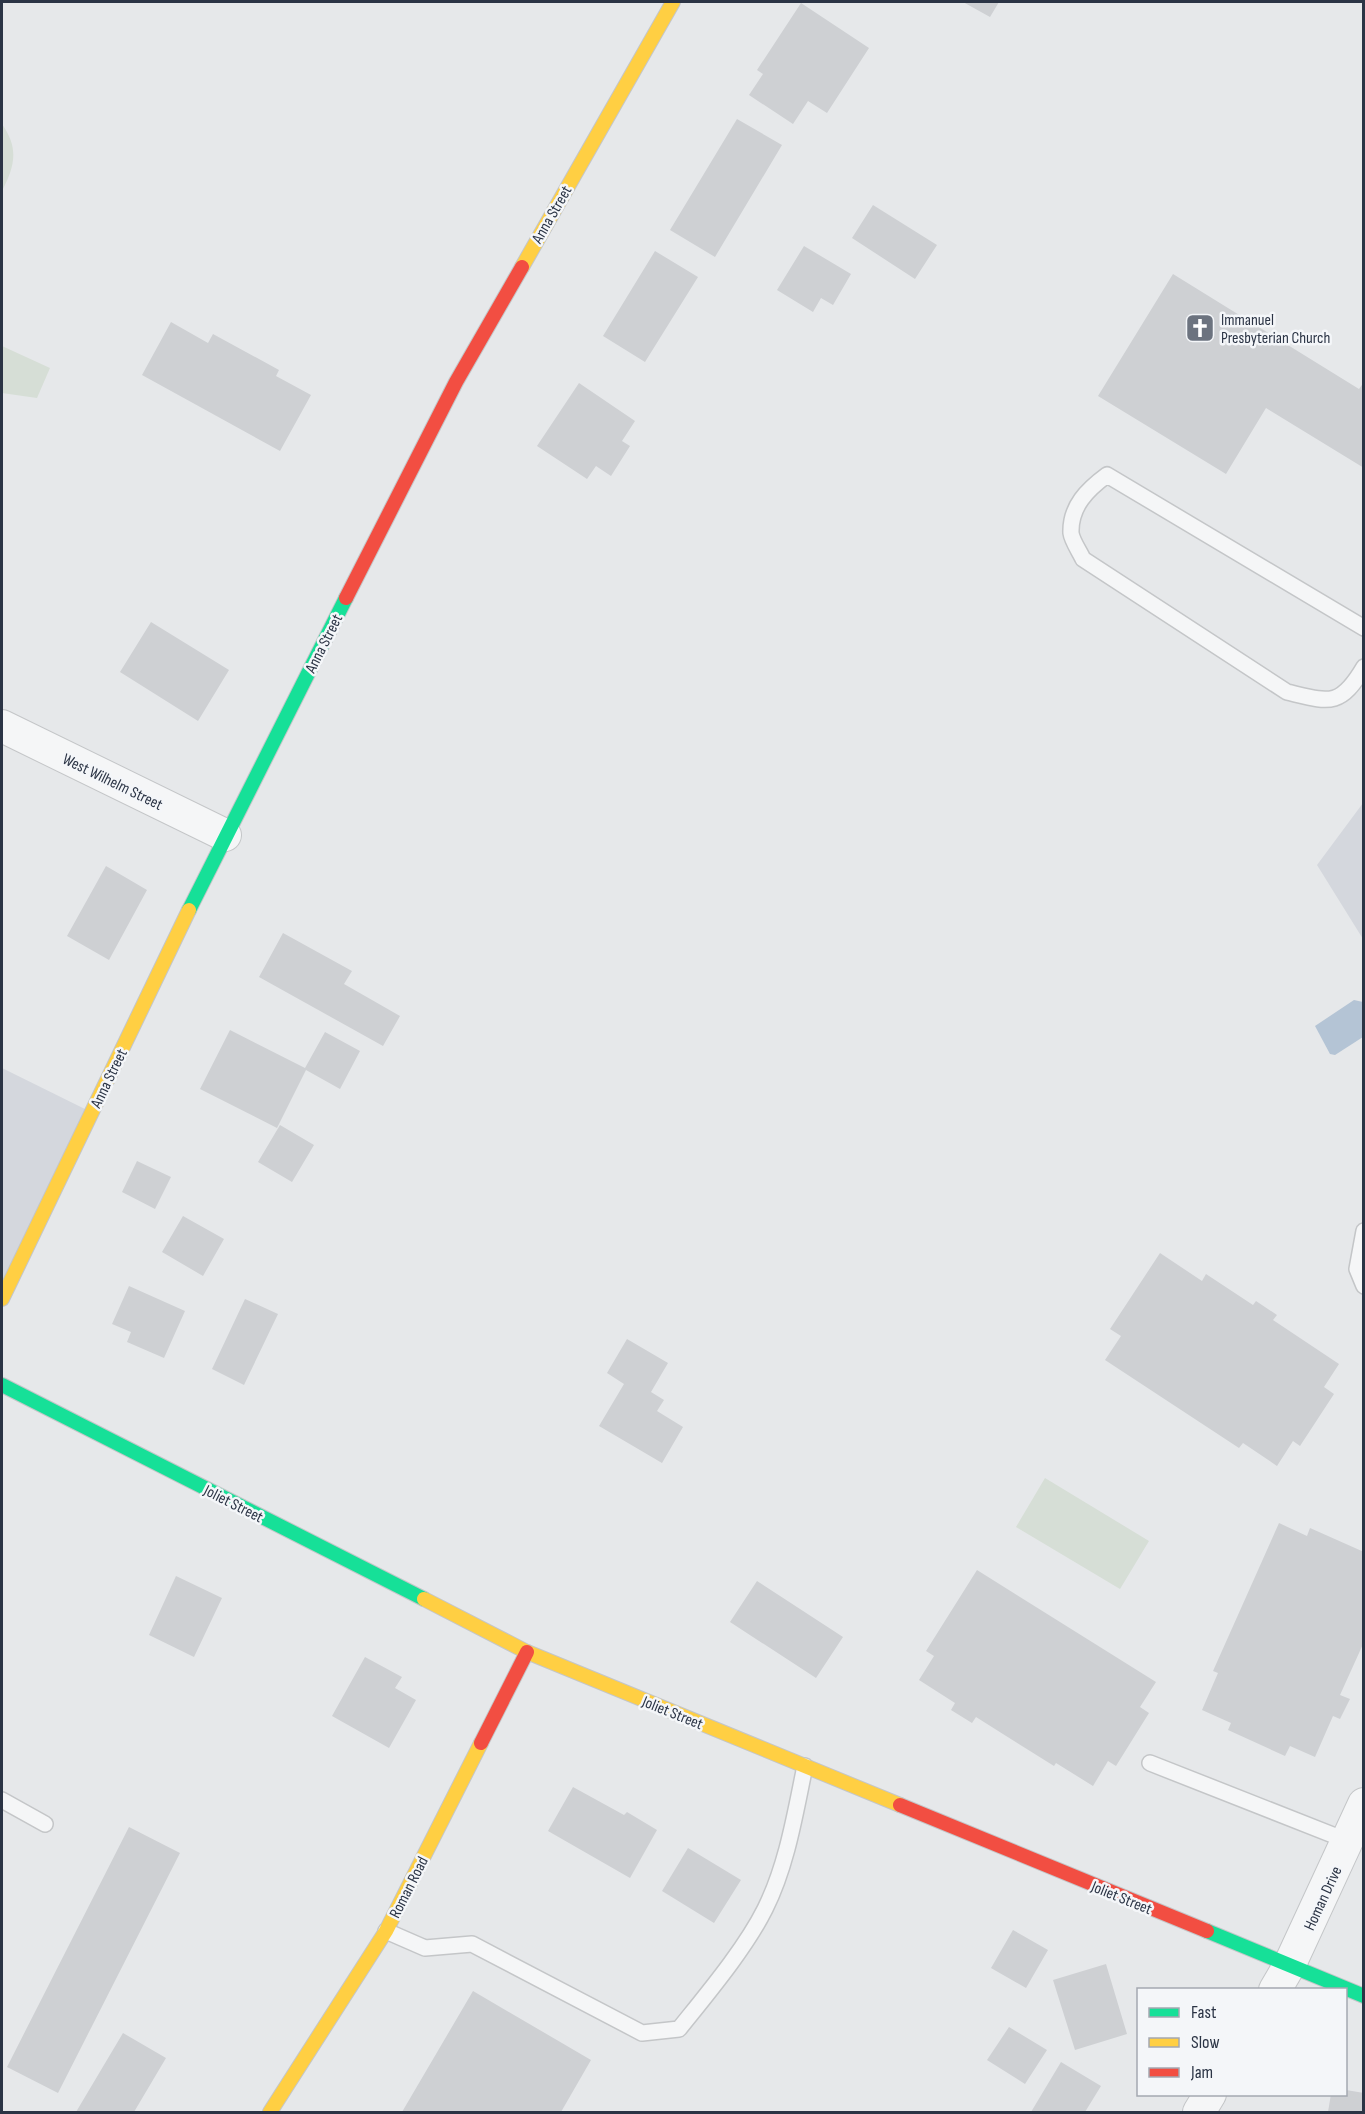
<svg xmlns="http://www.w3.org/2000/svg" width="1365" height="2114" viewBox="0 0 1365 2114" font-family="'Sofia Sans Condensed',sans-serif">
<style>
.built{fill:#d4d7dd}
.green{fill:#d6ded6}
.water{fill:#b4c4d5}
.building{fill:#ced0d3}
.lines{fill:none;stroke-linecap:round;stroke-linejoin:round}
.lane-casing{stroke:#c4c6c8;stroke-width:18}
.street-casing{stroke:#c4c6c8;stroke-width:34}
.fast-casing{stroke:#c4c6c8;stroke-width:16}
.slow-casing{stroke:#c4c6c8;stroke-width:16}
.jam-casing{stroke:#c4c6c8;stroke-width:16}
.lane{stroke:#f5f6f7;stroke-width:15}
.street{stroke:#f5f6f7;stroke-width:32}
.fast{stroke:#16e098;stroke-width:14}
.slow{stroke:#ffcf43;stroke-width:14}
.jam{stroke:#f24e42;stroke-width:14}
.labels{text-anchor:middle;stroke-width:5;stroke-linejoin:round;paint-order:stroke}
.street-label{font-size:16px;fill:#2b3445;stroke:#f4f6f9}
.poi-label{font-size:16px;fill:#2b3445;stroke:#f4f6f9;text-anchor:start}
</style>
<rect width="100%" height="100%" fill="#e6e8ea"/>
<path class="built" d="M 1363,803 L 1363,939 L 1317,865 Z
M 2,1068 L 91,1112 L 2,1297 Z"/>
<path class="green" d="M 2,124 C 19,148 15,166 2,191 Z
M 2,346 L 50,368 L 37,398 L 2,393 Z
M 1045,1478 L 1149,1541 L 1120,1589 L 1016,1527 Z"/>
<path class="water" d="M 1354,1000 L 1363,1002 L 1363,1037 L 1335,1055 L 1330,1054 L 1315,1026 Z"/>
<path class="building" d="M 963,2 L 999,2 L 990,17 Z
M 801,3 L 869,48 L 827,113 L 808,101 L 793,124 L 749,95 L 763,74 L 757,70 Z
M 737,119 L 782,145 L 715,257 L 670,230 Z
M 873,205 L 937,245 L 915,279 L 852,238 Z
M 804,246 L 851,274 L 833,305 L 821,298 L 813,312 L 777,290 Z
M 655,251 L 698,277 L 645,362 L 603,336 Z
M 1173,274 L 1359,389 L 1364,382 L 1364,468 L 1266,408 L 1226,474 L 1098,396 Z
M 171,322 L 208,343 L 213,334 L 279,370 L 276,376 L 311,395 L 280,451 L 142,375 Z
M 579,383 L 635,421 L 622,441 L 630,446 L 611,476 L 596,466 L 587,479 L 537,446 Z
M 151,622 L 229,670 L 198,721 L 120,672 Z
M 106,866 L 147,890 L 109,960 L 67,936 Z
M 283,933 L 352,971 L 344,984 L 400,1016 L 383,1046 L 259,977 Z
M 230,1030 L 305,1068 L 325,1032 L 360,1051 L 340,1089 L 306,1070 L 277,1128 L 200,1089 Z
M 280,1125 L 314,1145 L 292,1182 L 258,1162 Z
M 137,1161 L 171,1177 L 155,1209 L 122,1192 Z
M 183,1216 L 224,1239 L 203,1276 L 162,1252 Z
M 1160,1253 L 1202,1281 L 1206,1274 L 1253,1305 L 1256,1301 L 1277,1315 L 1273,1320 L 1339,1364 L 1324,1387 L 1334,1394 L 1300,1446 L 1293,1441 L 1277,1466 L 1243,1443 L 1239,1448 L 1105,1360 L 1121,1336 L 1110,1329 Z
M 129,1286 L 185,1311 L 164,1358 L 127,1342 L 131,1332 L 112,1324 Z
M 245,1299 L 278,1314 L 244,1385 L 212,1369 Z
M 627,1339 L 668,1363 L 651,1392 L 664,1400 L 657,1411 L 683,1427 L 662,1463 L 599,1426 L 624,1384 L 607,1373 Z
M 1279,1523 L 1307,1536 L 1310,1528 L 1364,1552 L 1364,1642 L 1340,1695 L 1350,1699 L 1340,1719 L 1333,1716 L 1315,1757 L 1290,1746 L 1285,1756 L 1228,1730 L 1231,1723 L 1202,1710 L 1218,1673 L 1213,1671 Z
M 977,1570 L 1156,1682 L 1140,1707 L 1149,1713 L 1116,1766 L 1108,1761 L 1093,1786 L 1056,1763 L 1054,1766 L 976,1717 L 972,1723 L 951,1710 L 955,1703 L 919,1680 L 934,1656 L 926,1651 Z
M 176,1576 L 222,1598 L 194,1657 L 149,1635 Z
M 757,1581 L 843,1637 L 816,1678 L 730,1622 Z
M 365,1657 L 402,1677 L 395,1688 L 416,1700 L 389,1748 L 332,1716 Z
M 573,1787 L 624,1815 L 627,1812 L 657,1830 L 630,1878 L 548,1831 Z
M 129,1827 L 180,1853 L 58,2093 L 7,2067 Z
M 688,1848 L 741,1880 L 714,1923 L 662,1891 Z
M 1013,1930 L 1048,1950 L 1026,1988 L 991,1968 Z
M 1106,1964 L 1127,2034 L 1075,2050 L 1053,1980 Z
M 473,1991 L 591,2060 L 561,2112 L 402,2112 Z
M 1009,2027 L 1047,2050 L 1025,2084 L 987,2060 Z
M 123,2033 L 166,2058 L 134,2112 L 76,2112 Z
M 1061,2062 L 1101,2086 L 1085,2112 L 1031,2112 Z
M 1346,2090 L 1364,2093 L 1364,2112 L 1328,2112 L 1331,2094 L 1346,2094 Z"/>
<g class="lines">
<g class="lane-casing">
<path id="lane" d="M 1364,628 L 1107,475 C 1088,489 1070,506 1071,533 C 1072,541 1080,552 1083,559 L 1287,692 C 1329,702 1340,708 1364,667
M 1364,1231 L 1357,1269 L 1364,1286
M 1150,1763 L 1348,1841
M 2,1800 L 45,1824
M 386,1931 L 425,1948 L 472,1944 L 642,2033 L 679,2029 C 707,1994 745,1949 765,1909 C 787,1865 795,1814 805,1766"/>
</g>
<g class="street-casing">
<path id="street" d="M 2,726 L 225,835
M 1275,1990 L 1289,1966 L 1364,1804
M 1199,2112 L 1210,2094"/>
</g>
<g class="fast-casing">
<path id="fast" d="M 189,910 L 346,598
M 2,1385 L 424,1599
M 1207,1931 L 1364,1996"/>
</g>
<g class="slow-casing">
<path id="slow" d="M 522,267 L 673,2
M 2,1299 L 189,910
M 424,1599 L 527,1652 L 900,1805
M 270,2112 L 386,1931 L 481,1743"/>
</g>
<g class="jam-casing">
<path id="jam" d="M 346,598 L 456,382 L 522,267
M 481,1743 L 527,1652
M 900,1805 L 1207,1931"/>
</g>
<use href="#lane" class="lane"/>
<use href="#street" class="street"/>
<use href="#fast" class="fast"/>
<use href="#slow" class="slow"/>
<use href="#jam" class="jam"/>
</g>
<defs>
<g id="church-square" transform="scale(1.5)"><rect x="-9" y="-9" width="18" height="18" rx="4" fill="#6c737f" stroke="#f4f6f9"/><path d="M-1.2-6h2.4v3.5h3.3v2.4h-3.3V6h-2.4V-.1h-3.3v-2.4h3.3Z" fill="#fff"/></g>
</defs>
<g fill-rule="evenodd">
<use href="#church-square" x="1200" y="328"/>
</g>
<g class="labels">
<g class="street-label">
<text transform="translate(551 214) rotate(-60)" y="6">Anna Street</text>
<text transform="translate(323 643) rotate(-63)" y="6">Anna Street</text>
<text transform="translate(113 781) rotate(26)" y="6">West Wilhelm Street</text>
<text transform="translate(108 1078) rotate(-64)" y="6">Anna Street</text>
<text transform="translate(234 1503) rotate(27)" y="6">Joliet Street</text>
<text transform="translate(673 1712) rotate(22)" y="6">Joliet Street</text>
<text transform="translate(408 1887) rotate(-63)" y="6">Roman Road</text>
<text transform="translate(1122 1897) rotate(22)" y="6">Joliet Street</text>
<text transform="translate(1322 1898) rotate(-65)" y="6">Homan Drive</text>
</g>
<g class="poi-label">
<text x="1221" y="325">Immanuel<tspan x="1221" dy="18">Presbyterian Church</tspan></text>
</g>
</g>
<rect width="1365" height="2114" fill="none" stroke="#2b3445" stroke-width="6"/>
<rect x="1137" y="1988" width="210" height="108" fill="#f4f6f9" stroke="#a4a8b1" stroke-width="1.5"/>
<rect x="1149" y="2008" width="30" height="9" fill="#16e098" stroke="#a4a8b1" stroke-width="1.5"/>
<text x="1191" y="2018" font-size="18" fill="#2b3445">Fast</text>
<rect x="1149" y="2038" width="30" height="9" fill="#ffcf43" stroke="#a4a8b1" stroke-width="1.5"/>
<text x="1191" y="2048" font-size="18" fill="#2b3445">Slow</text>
<rect x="1149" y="2068" width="30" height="9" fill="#f24e42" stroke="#a4a8b1" stroke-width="1.5"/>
<text x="1191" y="2078" font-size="18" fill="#2b3445">Jam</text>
</svg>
